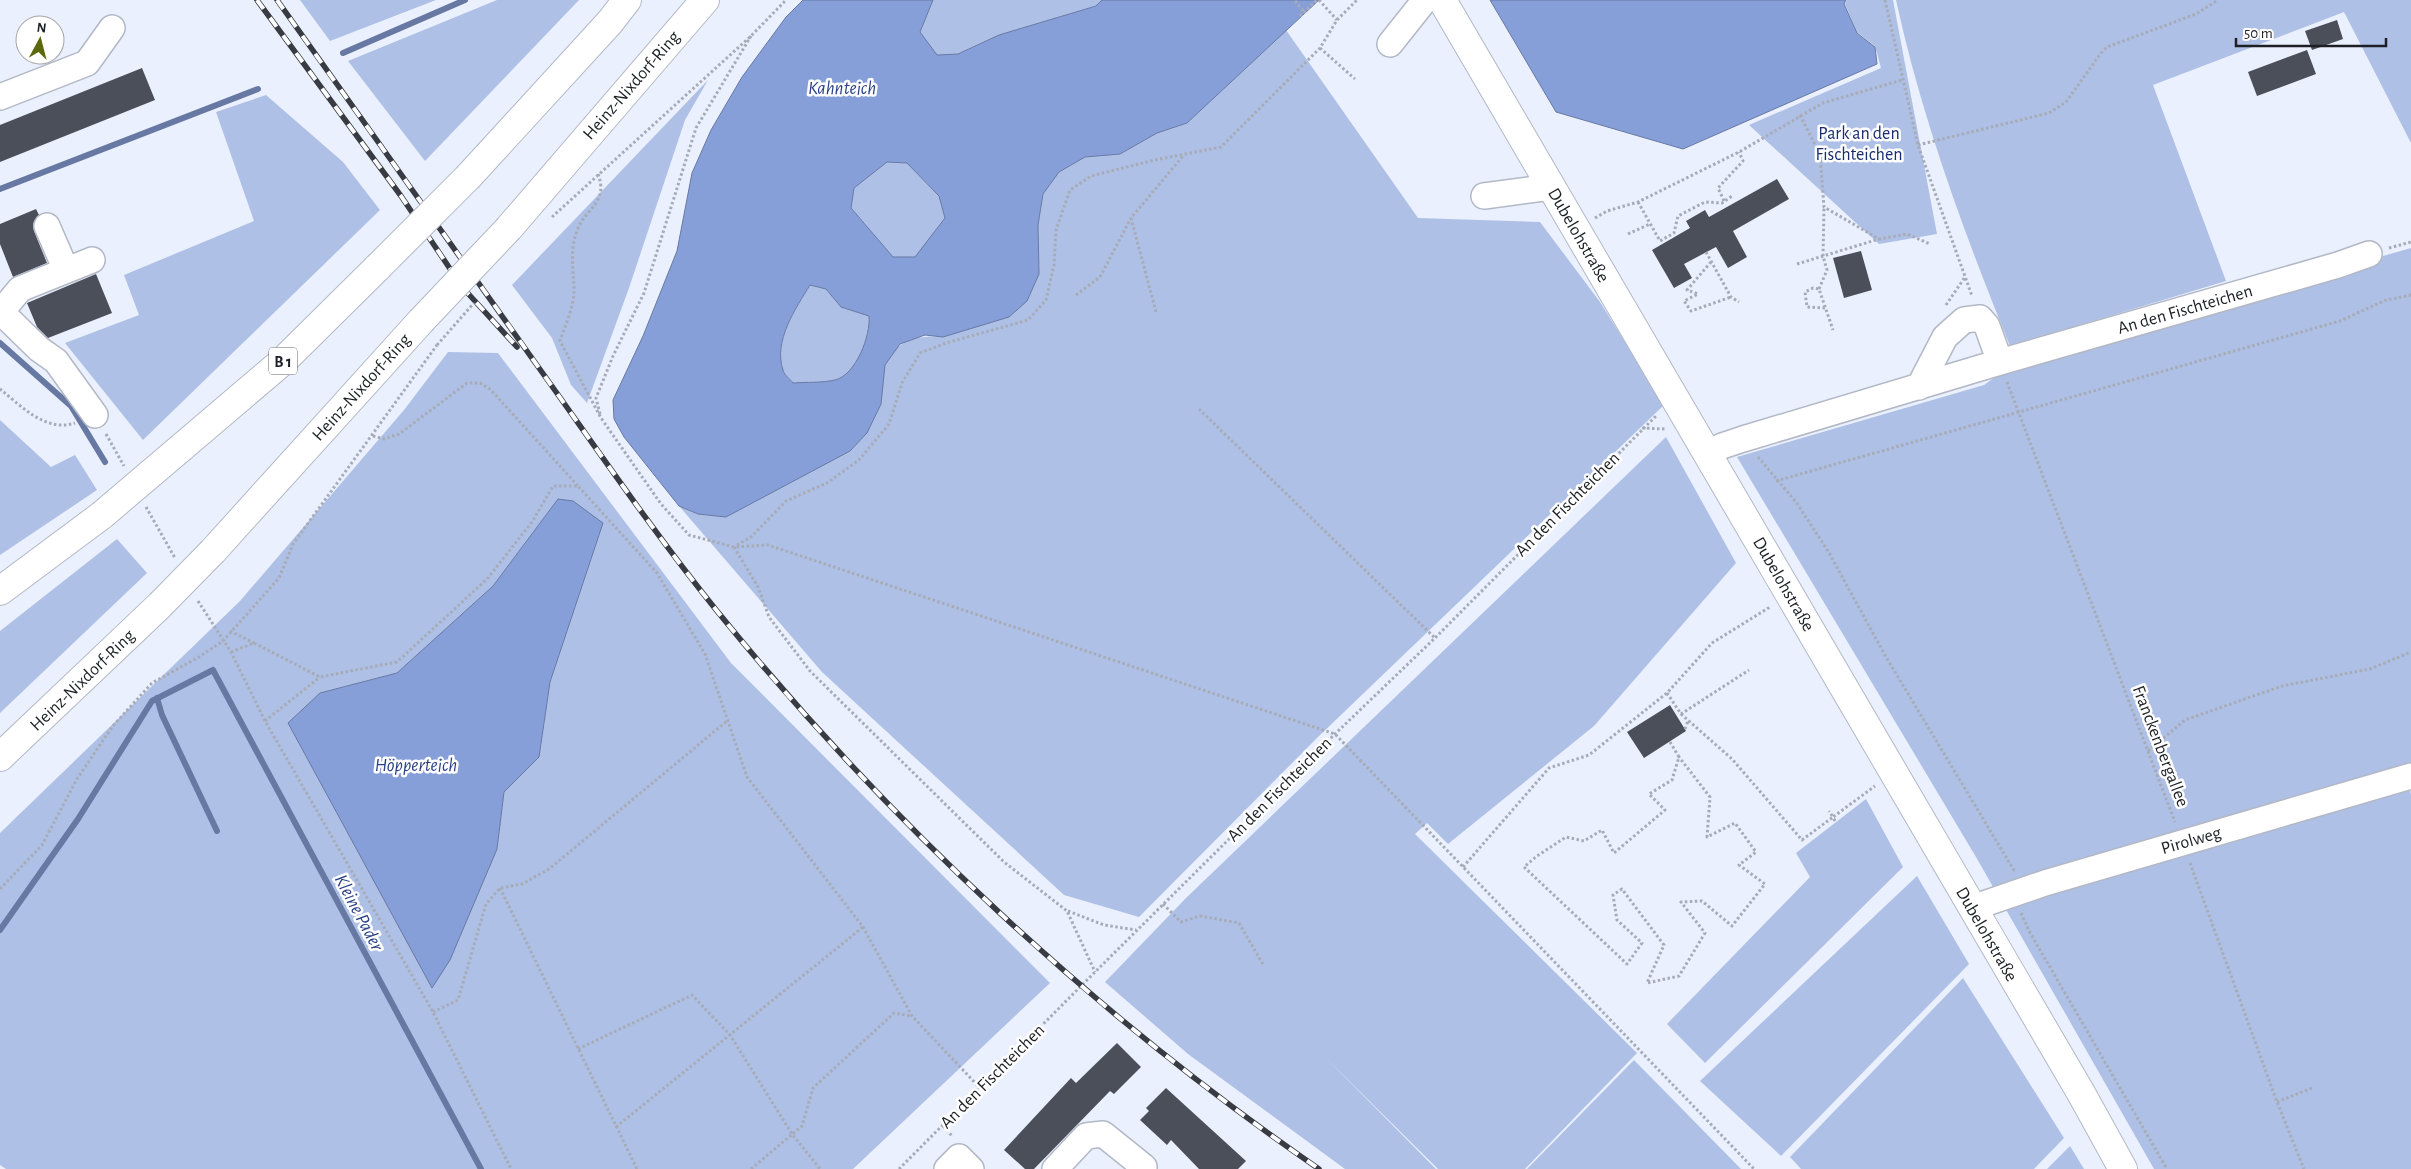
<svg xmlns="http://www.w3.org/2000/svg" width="2411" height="1169" viewBox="0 0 2411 1169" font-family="'Alegreya Sans',sans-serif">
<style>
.green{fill:#afc0e6;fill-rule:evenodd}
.water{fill:#879fd9;stroke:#6779a3;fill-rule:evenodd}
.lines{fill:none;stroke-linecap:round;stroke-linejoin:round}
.stream{stroke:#6779a3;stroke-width:6}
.building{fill:#4a4f5a}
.minor-casing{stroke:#b2b8c5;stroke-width:28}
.major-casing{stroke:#b2b8c5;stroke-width:30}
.highway-casing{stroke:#b2b8c5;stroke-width:30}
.path{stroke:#a6abb6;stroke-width:3;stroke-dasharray:2.5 2.5;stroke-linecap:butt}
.minor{stroke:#fff;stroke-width:25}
.major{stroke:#fff;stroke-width:28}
.highway{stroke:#fff;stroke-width:28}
.rail-casing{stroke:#383b41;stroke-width:5.5}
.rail{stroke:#fff;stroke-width:4;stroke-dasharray:11;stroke-linecap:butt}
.major-bridge-casing{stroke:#b2b8c5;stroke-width:30;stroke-linecap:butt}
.highway-bridge-casing{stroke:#b2b8c5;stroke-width:30;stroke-linecap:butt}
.path-bridge{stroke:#a6abb6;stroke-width:3;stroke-dasharray:2.5 2.5;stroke-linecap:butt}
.major-bridge{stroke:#fff;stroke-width:28}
.highway-bridge{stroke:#fff;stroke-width:28}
.labels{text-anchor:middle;stroke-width:5;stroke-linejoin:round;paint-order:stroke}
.shield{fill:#fff;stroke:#616266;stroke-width:1}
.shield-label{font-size:16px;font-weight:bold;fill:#1d1f24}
.street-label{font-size:18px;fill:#1d1f24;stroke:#fff}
.park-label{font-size:18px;fill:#182c70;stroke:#fff}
.water-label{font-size:19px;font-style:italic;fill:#294086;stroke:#fff}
</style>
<rect width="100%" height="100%" fill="#eaf0fe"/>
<path class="green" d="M 300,0 L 436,0 L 330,41 Z
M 497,0 L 579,0 L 425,161 L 348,61 Z
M 933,0 L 1102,0 L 1096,6 L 999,35 L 958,54 L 936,55 L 920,32 Z
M 1847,0 L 1893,0 L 1937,234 L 1879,244 L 1749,125 L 1881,68 L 1875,46 L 1857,32 L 1845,4 Z
M 1896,0 L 2411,0 L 2411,143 L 2344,12 L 2153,85 L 2226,281 L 2010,346 C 1964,233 1922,119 1896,0 Z
M 1286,30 L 1418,218 L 1540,222 L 1600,302 L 1664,405 L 1318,737 L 1139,917 L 1064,895 L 822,672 L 679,506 L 698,514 L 726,517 L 781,486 L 881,404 C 882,392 881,376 885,365 C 895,340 919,335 943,337 L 1039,274 L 1038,225 L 1043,194 L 1059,172 L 1085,157 L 1120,154 L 1157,133 L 1187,123 Z
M 708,80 L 685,120 L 629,288 L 587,403 L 571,385 L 552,338 L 512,285 Z
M 266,95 L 343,162 L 380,210 L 143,440 L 65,343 L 139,315 L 124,275 L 254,221 L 216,112 Z
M 887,162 L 907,163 L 939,196 L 945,218 L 916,257 L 893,257 L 851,208 L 854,188 Z
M 2411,248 L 2411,773 L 2407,774 L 2411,795 L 2411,1169 L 2154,1169 L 1976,857 L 1737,457 L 1984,385 L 2019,360 Z
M 810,285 L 826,289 L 841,307 L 869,316 C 871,335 857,376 835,380 C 822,383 806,382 793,383 C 790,379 784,375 783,370 C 773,341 796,309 810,285 Z
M 448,352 L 498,353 L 731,663 L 1050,983 L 853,1169 L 6,1169 L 0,1165 L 0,833 L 240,601 L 404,410 ZM 558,499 L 603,523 L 550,682 L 539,757 L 504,792 L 497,849 L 320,693 L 397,673 L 493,586 Z
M 0,420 L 51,467 L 75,455 L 97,490 L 0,555 Z
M 1666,437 L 1736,563 L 1594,726 L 1448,844 L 1427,823 L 1415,834 L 1637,1053 L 1525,1169 L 1438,1169 L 1327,1059 L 1436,1169 L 1345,1169 L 1188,1054 L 1105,982 L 1186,898 Z
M 117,539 L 147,573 L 0,713 L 0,631 Z
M 1866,799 L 1903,867 L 1705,1063 L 1667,1024 L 1810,877 L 1796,853 Z
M 1917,876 L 1969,964 L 1781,1156 L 1700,1081 Z
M 1963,978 L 2064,1138 L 2034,1169 L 1801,1169 L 1790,1157 Z
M 1634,1060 L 1741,1169 L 1527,1169 Z
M 2070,1146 L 2084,1169 L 2047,1169 Z"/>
<path class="water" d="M 803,0 L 933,0 L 920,32 L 937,55 L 958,54 L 999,35 L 1096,6 L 1102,0 L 1319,0 L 1187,123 L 1157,133 L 1120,154 L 1085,157 L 1059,172 L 1043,194 L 1038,225 L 1039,274 L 1027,301 L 1009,317 L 943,337 L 925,335 L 900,344 L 885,365 L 881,404 L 867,433 L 850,451 L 726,517 L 698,514 L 679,506 L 624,437 L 614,419 L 613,400 L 643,336 L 677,251 L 692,173 L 711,130 L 742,77 L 786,17 ZM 887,162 L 907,163 L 939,196 L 945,218 L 915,257 L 893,257 L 851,208 L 854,188 ZM 810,285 L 826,289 L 841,307 L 869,316 C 871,335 856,375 835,380 C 822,383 806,382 793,383 C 790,379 784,375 783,370 C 773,341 796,308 810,285 Z
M 1490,0 L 1846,0 L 1844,4 L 1857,33 L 1875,47 L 1877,64 L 1683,149 L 1556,112 Z
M 558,499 L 573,501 L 603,523 L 550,682 L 539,757 L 504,792 L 497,849 L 450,960 L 432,988 L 288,723 L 320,693 L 397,673 L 493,586 Z"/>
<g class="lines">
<path class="stream" d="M 343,53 L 465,0
M 0,189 L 258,89
M 0,343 L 71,406 L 105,462
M 157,698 L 162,715 L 217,831
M 0,930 L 78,819 L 152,701 L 213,670 L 481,1169"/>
</g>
<path class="building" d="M 2337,20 L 2343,39 L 2312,50 L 2305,31 Z
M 2307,50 L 2316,74 L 2257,96 L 2248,72 Z
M 142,68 L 155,100 L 0,162 L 0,125 Z
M 1777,179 L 1789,199 L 1733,231 L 1747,257 L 1728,268 L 1716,247 L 1684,264 L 1692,278 L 1674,288 L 1652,250 L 1690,228 L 1686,221 L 1705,210 L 1709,217 Z
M 36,209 L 39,215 L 33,224 L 34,231 L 47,263 L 13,277 L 0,244 L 0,224 Z
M 1861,251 L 1872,290 L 1844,298 L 1833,258 Z
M 96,274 L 112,313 L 48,338 L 37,327 L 27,303 Z
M 1670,705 L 1686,731 L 1644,758 L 1627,732 Z
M 1117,1043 L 1141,1067 L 1114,1094 L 1110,1091 L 1034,1169 L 1025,1169 L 1004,1150 L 1071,1078 L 1076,1083 Z
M 1166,1088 L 1246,1161 L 1238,1169 L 1199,1169 L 1171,1140 L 1167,1145 L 1140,1120 L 1149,1111 L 1146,1108 Z"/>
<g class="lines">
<g class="minor-casing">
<path id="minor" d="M 1390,44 L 1425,0
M 0,97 L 87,63 L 112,28
M 1484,196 L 1551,187
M 47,226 L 66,270
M 0,311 L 39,349 L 56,361 L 95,415
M 1,312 L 20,289 L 92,260
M 1919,387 L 1945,337 L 1964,320 L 1980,318 L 1987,326 L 2000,362
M 1707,454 L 1722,446 L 1743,439 L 2000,362 L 2338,265 L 2369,254
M 1972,908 L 2045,883 L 2411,776
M 947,1169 L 959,1157 L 971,1169
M 1055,1169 L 1086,1136 L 1103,1134 L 1144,1167"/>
</g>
<g class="major-casing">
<path id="major" d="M 1442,0 L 2081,1093 L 2123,1169
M 509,228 L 705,0
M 213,551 L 421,321
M 0,757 L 160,605"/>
</g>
<g class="highway-casing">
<path id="highway" d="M 469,176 L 610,22 L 627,0
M 182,447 L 283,361 L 378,267
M 0,591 L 102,515"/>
</g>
<path class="path" d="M 1319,0 L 1337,20
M 1885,0 L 1918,145 L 1972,296
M 1295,1 L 1304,12
M 1300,16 L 1317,0
M 1320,48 L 1355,79
M 1800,115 L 1820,155 L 1824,207 L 1879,239 L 1907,234 L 1930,244
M 1918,145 L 2049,113 L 2066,102 L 2101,53 L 2107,47 L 2196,14 L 2218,0
M 598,174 C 609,203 585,208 577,231 C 569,252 574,272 574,293 C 573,309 565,326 560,341 L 601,418 L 661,504 L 689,535 L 734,547 L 768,545 L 1335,734 L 1754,1169
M 1724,201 L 1718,188 L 1743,161 L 1739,152
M 1638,202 L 1660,241 L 1674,233 L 1678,216 L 1705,202 L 1722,203 L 1732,196
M 552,217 L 751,36 L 786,0
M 1595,218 L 1607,211 L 1638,202 L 1739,152 L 1823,103 L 1902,80
M 1628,234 L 1650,224
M 2389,248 L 2411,242
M 1706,252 L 1731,297 L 1739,302
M 1711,262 L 1687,290 L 1698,294 L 1684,301 L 1691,311 L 1731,297
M 1797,264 L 1879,239
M 1819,289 L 1827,270 L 1823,256 L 1824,207
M 1076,295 L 1100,277 L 1131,218
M 1946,305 L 1965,277
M 1825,308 L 1807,307 L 1805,292 L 1813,288 L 1819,289 L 1833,330
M 1156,312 L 1131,218 L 1183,156
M 2007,382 L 2175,822
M 0,389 C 20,405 46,433 75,423
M 1199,409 L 1435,638
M 600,414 L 596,398 L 613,356 L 644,293 L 696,128 L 751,36
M 1642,428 L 1665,429
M 106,434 L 124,466
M 373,436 L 384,439 L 399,434 L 467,383 L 480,383 L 490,389 L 578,486
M 1758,457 L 1796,502 L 1828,551 L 1886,657 L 2015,872
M 1776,481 L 2340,321 L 2386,300 L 2411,295
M 146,507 L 175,558
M 737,545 L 751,537 L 786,501 L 827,483 L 859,460 L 889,424 L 902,383 L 920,353 L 946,343 L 1028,320 L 1046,300 L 1054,265 L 1056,230 L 1070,190 L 1091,176 L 1155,160 L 1221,147 L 1320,48 L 1337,20 L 1357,0
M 734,547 L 758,587 L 769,617 L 810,671 L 1004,862 L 1067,911 L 1095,972
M 198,601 L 231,652 L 265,721 L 433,1012 L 511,1169
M 230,631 L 254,643
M 231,652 L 254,643 L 320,677 L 397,662 L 487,579 L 532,522 L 553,486 L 578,486 L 657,573 L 705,654 L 747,777 L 863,927 L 912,1016 L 980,1088
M 1667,693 L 1681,714 L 1749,670
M 1681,714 L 1732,759 L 1802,840 L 1833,817 L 1829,811
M 265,721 L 320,677
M 1685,729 L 1688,721
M 1670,742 L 1679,757 L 1672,780 L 1649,794 L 1665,810 L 1614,853 L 1602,830 L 1584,841 L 1566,837 L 1537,856 L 1524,867 L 1627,964 L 1642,943 L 1617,920 L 1613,895 L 1622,889 L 1664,945 L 1647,983 L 1679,976 L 1705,933 L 1681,902 L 1702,901 L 1732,926 L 1765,884 L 1739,865 L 1756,852 L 1735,823 L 1707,837 L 1710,797 L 1679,757
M 2148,751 L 2185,720 L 2282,686 L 2370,669 L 2411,652
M 1835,821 L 1833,817 L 1875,786
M 2190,863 L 2277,1102 L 2304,1169
M 1463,867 L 1549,768 L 1589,755 L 1667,693 L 1712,643 L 1770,607
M 500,888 L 637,1169
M 0,889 L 42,845 L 77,779 L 112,727 L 152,683 L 199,657 L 223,641 L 279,578 L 293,544 L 437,345
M 1163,904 L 1181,922 L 1200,916 L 1239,923 L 1264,966
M 1068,911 L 1104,925 L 1136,930
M 2021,913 L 2029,931 L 2167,1169
M 433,1012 L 458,1000 L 486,904 L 500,888 L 522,884 L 549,869 L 727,721
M 578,1049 L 692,995 L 730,1035 L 792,1134 L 820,1169
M 2277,1102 L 2312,1088
M 943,1126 L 952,1136
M 616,1127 L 863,927
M 751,1169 L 802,1126 L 813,1088 L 894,1013 L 912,1016
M 899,1169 L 1095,972 L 1335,734 L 1435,638 L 1657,415"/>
<use href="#minor" class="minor"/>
<use href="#major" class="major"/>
<use href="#highway" class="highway"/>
<g class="rail-casing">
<path id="rail" d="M 257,0 L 401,196 L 463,288 L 517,347
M 277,0 C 364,123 452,245 539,368 C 597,449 654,533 717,611 C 889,823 1094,1014 1319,1169"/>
</g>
<use href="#rail" class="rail"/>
<g class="major-bridge-casing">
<path id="major-bridge" d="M 421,321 L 509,228
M 160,605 L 213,551"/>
</g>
<g class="highway-bridge-casing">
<path id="highway-bridge" d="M 378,267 L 469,176
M 102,515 L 182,447"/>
</g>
<path class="path-bridge" d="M 437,345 L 474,303"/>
<use href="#major-bridge" class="major-bridge"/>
<use href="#highway-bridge" class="highway-bridge"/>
</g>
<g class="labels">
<rect class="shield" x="269" y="347.5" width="28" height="27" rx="4"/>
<g class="shield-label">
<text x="283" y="367">B 1</text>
</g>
<g class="street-label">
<text transform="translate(631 85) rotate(-49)" y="6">Heinz-Nixdorf-Ring</text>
<text transform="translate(1579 235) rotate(60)" y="6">Dubelohstraße</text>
<text transform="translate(2185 309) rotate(-16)" y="6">An den Fischteichen</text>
<text transform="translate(361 387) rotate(-48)" y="6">Heinz-Nixdorf-Ring</text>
<text transform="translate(1567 504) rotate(-45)" y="6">An den Fischteichen</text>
<text transform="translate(1784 584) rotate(60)" y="6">Dubelohstraße</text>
<text transform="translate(82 680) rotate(-44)" y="6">Heinz-Nixdorf-Ring</text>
<text transform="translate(2161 746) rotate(69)" y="6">Franckenbergallee</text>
<text transform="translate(1279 789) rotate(-45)" y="6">An den Fischteichen</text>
<text transform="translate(2191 840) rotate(-16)" y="6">Pirolweg</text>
<text transform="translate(1987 934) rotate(60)" y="6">Dubelohstraße</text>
<text transform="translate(992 1076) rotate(-45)" y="6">An den Fischteichen</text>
</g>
<g class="park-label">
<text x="1859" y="139">Park an den<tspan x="1859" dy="21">Fischteichen</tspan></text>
</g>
<g class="water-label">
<text x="842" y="94">Kahnteich</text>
<text x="416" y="771">Höpperteich</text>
<text transform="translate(360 912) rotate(62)" y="7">Kleine Pader</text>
</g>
</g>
<g transform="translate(40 40) rotate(7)"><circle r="24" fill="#ffffff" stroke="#a5a5a7"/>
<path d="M0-4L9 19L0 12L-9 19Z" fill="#5d680c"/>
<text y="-8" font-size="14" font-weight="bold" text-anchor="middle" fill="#1d1f24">N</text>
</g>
<path d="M2236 38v8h150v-8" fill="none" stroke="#1d1f24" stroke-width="2.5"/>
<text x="2244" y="38" font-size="15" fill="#1d1f24" stroke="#ffffff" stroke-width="4" paint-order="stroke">50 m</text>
</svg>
